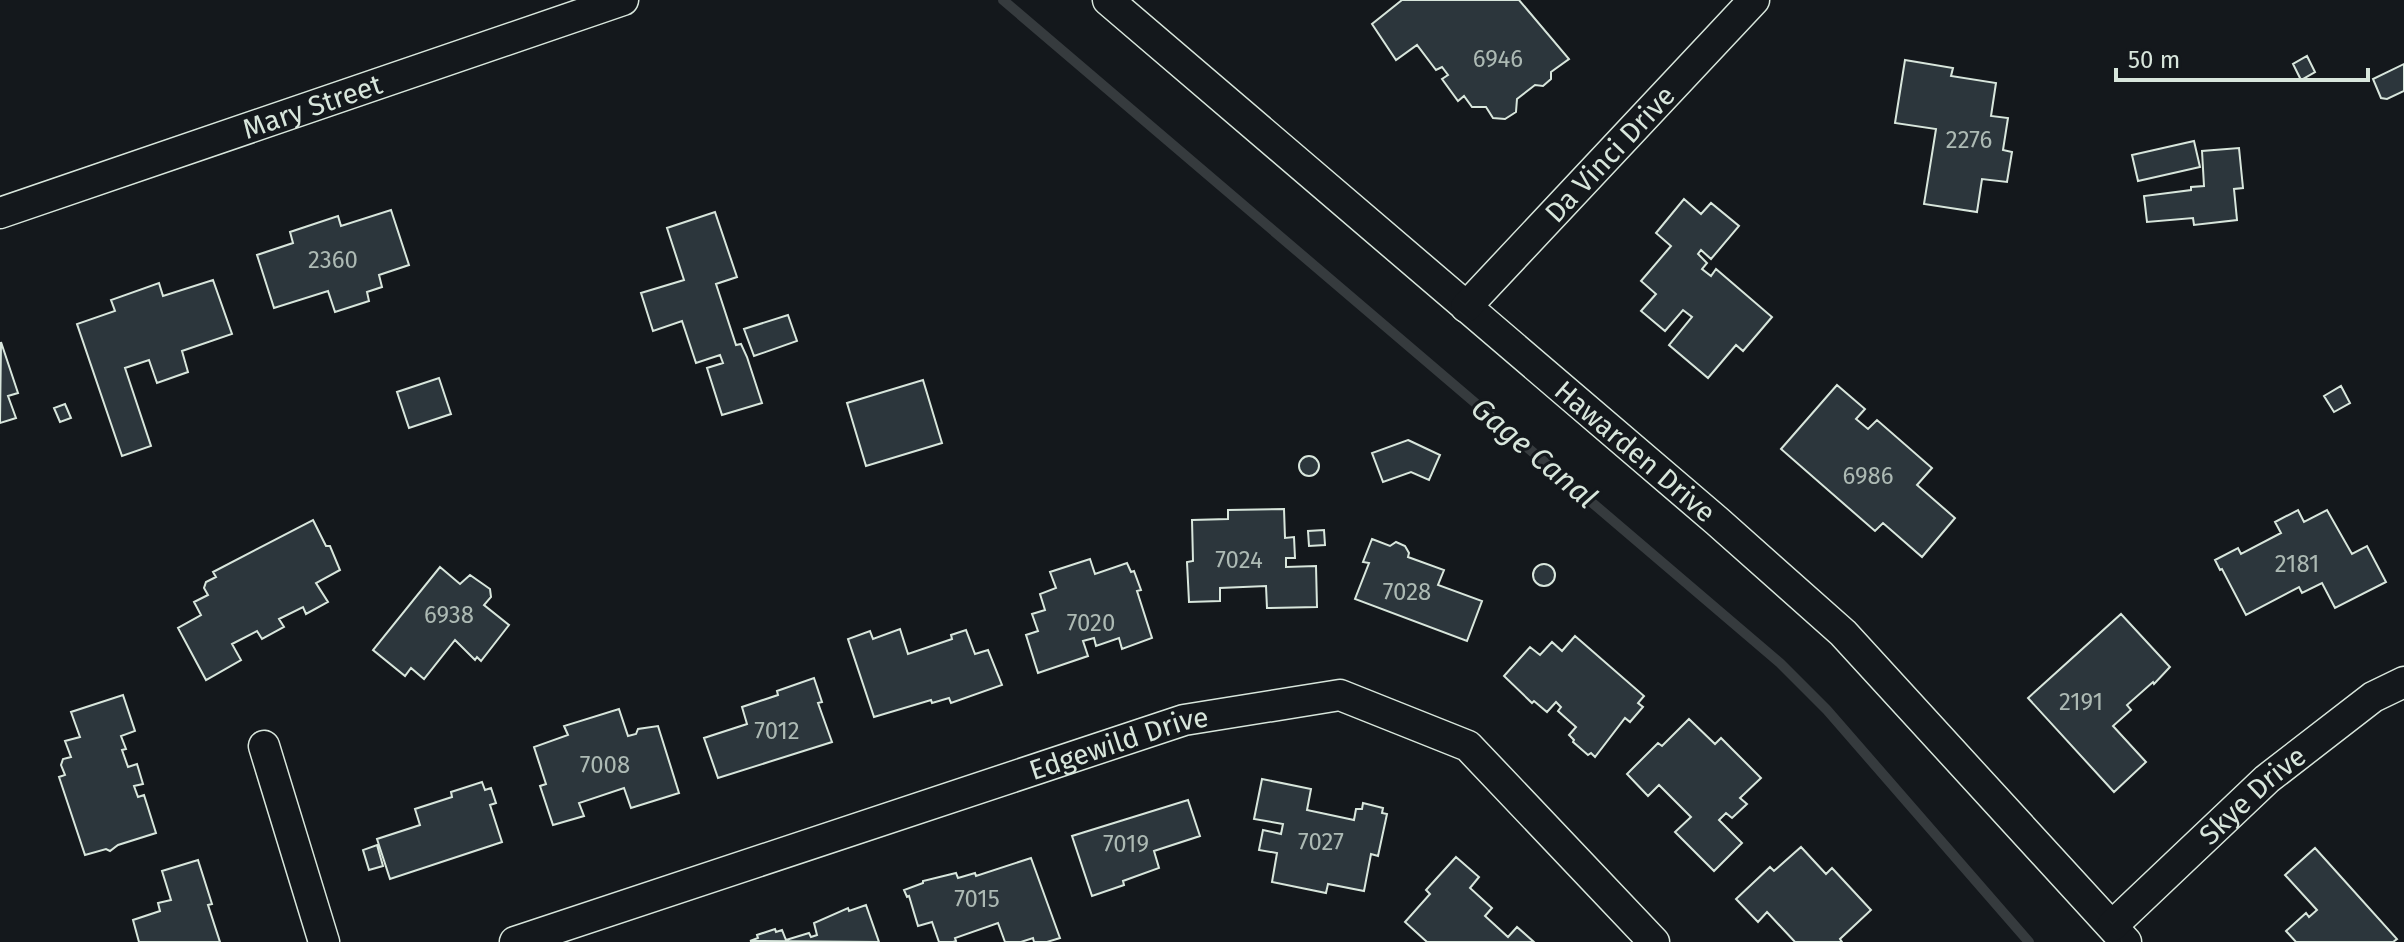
<svg xmlns="http://www.w3.org/2000/svg" width="2404" height="942" viewBox="0 0 2404 942" font-family="'Fira Sans',sans-serif">
<style>
.lines{fill:none;stroke-linecap:round;stroke-linejoin:round}
.stream{stroke:#363b3e;stroke-width:10}
.building{fill:#2c363c;stroke:#d8e6dc;stroke-width:2}
.street-casing{stroke:#d8e6dc;stroke-width:33}
.street{stroke:#14181c;stroke-width:30}
.labels{text-anchor:middle;stroke-width:6;stroke-linejoin:round;paint-order:stroke}
.number-label{font-size:24px;fill:#adbab4}
.street-label{font-size:28px;fill:#d8e6dc;stroke:#14181c}
.water-label{font-size:30px;font-style:italic;fill:#d8e6dc;stroke:#14181c}
</style>
<rect width="100%" height="100%" fill="#14181c"/>
<g class="lines">
<path class="stream" d="M 1003,0 L 1780,663 L 1827,710 L 2029,942"/>
</g>
<path class="building" d="M 1402,0 L 1519,0 L 1569,59 L 1551,72 L 1551,79 L 1543,86 L 1535,85 L 1517,99 L 1516,112 L 1505,119 L 1493,118 L 1486,107 L 1472,107 L 1464,96 L 1458,101 L 1442,79 L 1448,75 L 1442,67 L 1436,70 L 1417,45 L 1396,60 L 1372,24 Z
M 2307,56 L 2315,72 L 2301,80 L 2293,64 Z
M 1905,60 L 1953,68 L 1951,76 L 1996,83 L 1991,116 L 2008,118 L 2003,150 L 2012,152 L 2007,182 L 1982,179 L 1977,212 L 1924,204 L 1936,129 L 1895,123 Z
M 2404,64 L 2404,91 L 2387,99 L 2381,98 L 2373,79 Z
M 2194,141 L 2200,167 L 2138,181 L 2132,155 Z
M 2239,148 L 2243,188 L 2234,189 L 2237,220 L 2194,225 L 2193,218 L 2147,222 L 2144,196 L 2191,190 L 2191,187 L 2204,186 L 2202,151 Z
M 1684,199 L 1701,214 L 1711,203 L 1739,226 L 1711,259 L 1701,250 L 1698,254 L 1707,263 L 1702,269 L 1711,276 L 1716,269 L 1772,317 L 1743,351 L 1736,345 L 1708,378 L 1669,345 L 1692,317 L 1683,310 L 1665,331 L 1641,311 L 1656,294 L 1641,281 L 1671,246 L 1656,233 Z
M 391,210 L 409,265 L 379,275 L 382,287 L 367,292 L 369,301 L 335,312 L 328,291 L 274,308 L 257,255 L 293,243 L 290,232 L 338,216 L 341,226 Z
M 715,212 L 737,277 L 716,284 L 736,345 L 741,344 L 747,357 L 762,403 L 722,415 L 707,368 L 723,363 L 720,355 L 696,363 L 682,321 L 653,331 L 641,293 L 684,280 L 667,228 Z
M 213,280 L 232,334 L 182,351 L 188,372 L 157,383 L 149,360 L 125,368 L 151,446 L 122,456 L 77,324 L 115,311 L 111,300 L 159,283 L 163,296 Z
M 788,315 L 797,341 L 754,356 L 744,329 Z
M 1,342 L 18,393 L 8,396 L 16,418 L 0,423 Z
M 439,378 L 451,414 L 409,428 L 397,392 Z
M 923,380 L 942,443 L 866,466 L 847,403 Z
M 1837,385 L 1865,409 L 1856,419 L 1868,429 L 1877,420 L 1932,468 L 1917,485 L 1955,518 L 1922,557 L 1883,523 L 1875,531 L 1781,449 Z
M 2341,386 L 2350,403 L 2334,412 L 2324,396 Z
M 65,404 L 71,418 L 60,422 L 54,408 Z
M 1408,440 L 1440,455 L 1429,480 L 1411,472 L 1383,482 L 1372,453 Z
M1299 466a10 10 0 1 1 20 0a10 10 0 1 1-20 0Z
M 1284,509 L 1285,538 L 1294,537 L 1295,558 L 1286,558 L 1286,567 L 1316,566 L 1317,607 L 1267,608 L 1266,586 L 1220,588 L 1220,601 L 1189,602 L 1187,562 L 1193,561 L 1192,520 L 1228,519 L 1228,510 Z
M 2298,510 L 2304,522 L 2327,510 L 2352,554 L 2367,546 L 2386,582 L 2335,608 L 2322,583 L 2302,593 L 2299,587 L 2246,615 L 2222,569 L 2220,570 L 2215,560 L 2238,548 L 2241,554 L 2281,533 L 2275,522 Z
M 313,520 L 326,546 L 330,546 L 340,570 L 316,583 L 328,602 L 306,614 L 303,607 L 279,619 L 284,627 L 262,639 L 257,631 L 232,644 L 241,660 L 206,680 L 178,628 L 201,615 L 194,602 L 208,595 L 204,588 L 206,582 L 216,577 L 213,572 Z
M 1324,530 L 1325,545 L 1309,546 L 1308,531 Z
M 1372,539 L 1390,546 L 1396,542 L 1405,546 L 1409,553 L 1408,557 L 1444,570 L 1438,585 L 1482,601 L 1467,641 L 1355,599 L 1369,563 L 1363,562 Z
M 1090,559 L 1095,574 L 1127,563 L 1131,572 L 1134,571 L 1141,590 L 1137,591 L 1152,638 L 1122,649 L 1119,638 L 1096,646 L 1094,638 L 1083,641 L 1088,656 L 1038,673 L 1026,635 L 1038,631 L 1032,614 L 1045,610 L 1040,594 L 1056,588 L 1050,572 Z
M1533 575a11 11 0 1 1 22 0a11 11 0 1 1-22 0Z
M 440,567 L 460,584 L 470,575 L 490,589 L 491,597 L 484,605 L 509,625 L 481,661 L 477,657 L 475,660 L 455,640 L 424,679 L 411,668 L 405,676 L 373,650 Z
M 2121,614 L 2170,667 L 2154,684 L 2153,682 L 2127,705 L 2131,710 L 2113,726 L 2146,762 L 2114,792 L 2028,698 Z
M 900,629 L 908,654 L 952,639 L 951,635 L 966,630 L 975,654 L 988,650 L 1002,685 L 951,703 L 949,698 L 932,703 L 931,700 L 874,717 L 848,639 L 870,631 L 873,639 Z
M 1575,636 L 1644,696 L 1638,703 L 1643,707 L 1630,722 L 1625,718 L 1595,757 L 1591,753 L 1588,755 L 1573,742 L 1574,740 L 1569,735 L 1576,727 L 1558,711 L 1561,707 L 1556,702 L 1547,712 L 1534,701 L 1532,703 L 1504,676 L 1530,647 L 1540,655 L 1552,642 L 1562,651 Z
M 814,678 L 822,702 L 818,703 L 832,742 L 718,778 L 704,738 L 747,724 L 742,707 L 778,695 L 777,691 Z
M 123,695 L 135,731 L 121,736 L 126,749 L 122,750 L 128,767 L 137,764 L 143,784 L 134,786 L 138,797 L 144,795 L 156,833 L 118,845 L 110,851 L 106,849 L 85,855 L 59,777 L 65,775 L 61,765 L 63,759 L 71,757 L 65,741 L 80,737 L 71,712 Z
M 619,709 L 628,736 L 636,734 L 638,729 L 658,726 L 679,793 L 631,808 L 624,788 L 579,803 L 584,816 L 553,825 L 540,786 L 546,784 L 534,747 L 568,735 L 564,726 Z
M 1689,719 L 1715,744 L 1721,738 L 1761,778 L 1740,798 L 1747,804 L 1732,818 L 1726,813 L 1719,820 L 1742,843 L 1714,871 L 1675,832 L 1691,817 L 1659,785 L 1648,796 L 1627,774 L 1658,743 L 1662,746 Z
M 1262,779 L 1311,789 L 1307,810 L 1354,820 L 1356,809 L 1362,809 L 1363,803 L 1383,808 L 1382,813 L 1387,814 L 1378,856 L 1371,854 L 1364,891 L 1328,884 L 1326,893 L 1272,882 L 1277,853 L 1259,850 L 1263,830 L 1281,834 L 1283,824 L 1254,819 Z
M 482,782 L 485,790 L 491,788 L 496,803 L 490,805 L 502,842 L 390,879 L 377,839 L 420,825 L 415,809 L 452,797 L 451,792 Z
M 1188,800 L 1200,836 L 1154,851 L 1159,868 L 1123,881 L 1124,885 L 1092,896 L 1072,836 Z
M 377,845 L 383,866 L 369,870 L 363,850 Z
M 1801,847 L 1826,874 L 1832,868 L 1871,910 L 1840,939 L 1842,942 L 1795,942 L 1767,912 L 1758,922 L 1736,899 L 1770,867 L 1774,871 Z
M 2315,848 L 2397,939 L 2393,942 L 2296,942 L 2286,931 L 2306,913 L 2309,917 L 2317,910 L 2285,875 Z
M 1456,857 L 1479,877 L 1470,888 L 1492,908 L 1485,916 L 1508,937 L 1517,927 L 1534,942 L 1427,942 L 1405,922 L 1430,894 L 1426,890 Z
M 1031,858 L 1060,938 L 1047,942 L 1034,942 L 1033,938 L 1021,942 L 1005,942 L 998,923 L 955,938 L 956,941 L 953,942 L 939,942 L 932,922 L 918,926 L 909,896 L 907,897 L 904,890 L 923,883 L 923,881 L 956,873 L 958,878 L 975,873 L 976,876 Z
M 198,860 L 212,904 L 208,905 L 220,942 L 139,942 L 133,920 L 160,911 L 158,903 L 171,900 L 162,871 Z
M 866,905 L 879,942 L 750,941 L 758,938 L 757,935 L 775,929 L 776,932 L 782,930 L 786,940 L 809,933 L 811,937 L 817,935 L 814,923 L 848,908 L 849,911 Z"/>
<g class="lines">
<g class="street-casing">
<g id="street">
<path id="s1" d="M 1108,0 L 1717,521 L 1843,633 L 2126,942"/>
<path id="s2" d="M 0,213 L 623,0"/>
<path id="s3" d="M 1466,307 L 1754,0"/>
<path d="M 264,746 L 324,942"/>
<path id="s4" d="M 2112,926 L 2267,779 L 2373,697 L 2404,682"/>
<path id="s5" d="M 515,942 L 1184,720 L 1340,695 L 1468,746 L 1654,942"/>
</g>
</g>
<use href="#street" class="street"/>
</g>
<g class="labels">
<g class="number-label">
<text x="1498" y="67">6946</text>
<text x="1969" y="148">2276</text>
<text x="333" y="268">2360</text>
<text x="1868" y="484">6986</text>
<text x="1239" y="568">7024</text>
<text x="2297" y="572">2181</text>
<text x="1407" y="600">7028</text>
<text x="449" y="623">6938</text>
<text x="1091" y="631">7020</text>
<text x="2081" y="710">2191</text>
<text x="777" y="739">7012</text>
<text x="605" y="773">7008</text>
<text x="1321" y="850">7027</text>
<text x="1126" y="852">7019</text>
<text x="977" y="907">7015</text>
</g>
<g class="street-label">
<text dy="10" stroke="none"><textPath href="#s2" startOffset="330">Mary Street</textPath></text>
<text dy="10" stroke="none"><textPath href="#s3" startOffset="210">Da Vinci Drive</textPath></text>
<text dy="10" stroke="none"><textPath href="#s1" startOffset="694">Hawarden Drive</textPath></text>
<text dy="10" stroke="none"><textPath href="#s5" startOffset="636">Edgewild Drive</textPath></text>
<text dy="10" stroke="none"><textPath href="#s4" startOffset="192">Skye Drive</textPath></text>
</g>
<g class="water-label">
<text transform="translate(1534 453) rotate(40)" y="10">Gage Canal</text>
</g>
</g>
<path d="M2116 68v12h252v-12" fill="none" stroke="#d8e6dc" stroke-width="4"/>
<text x="2128" y="68" font-size="24" fill="#d8e6dc" stroke="#14181c" stroke-width="6" paint-order="stroke">50 m</text>
</svg>
